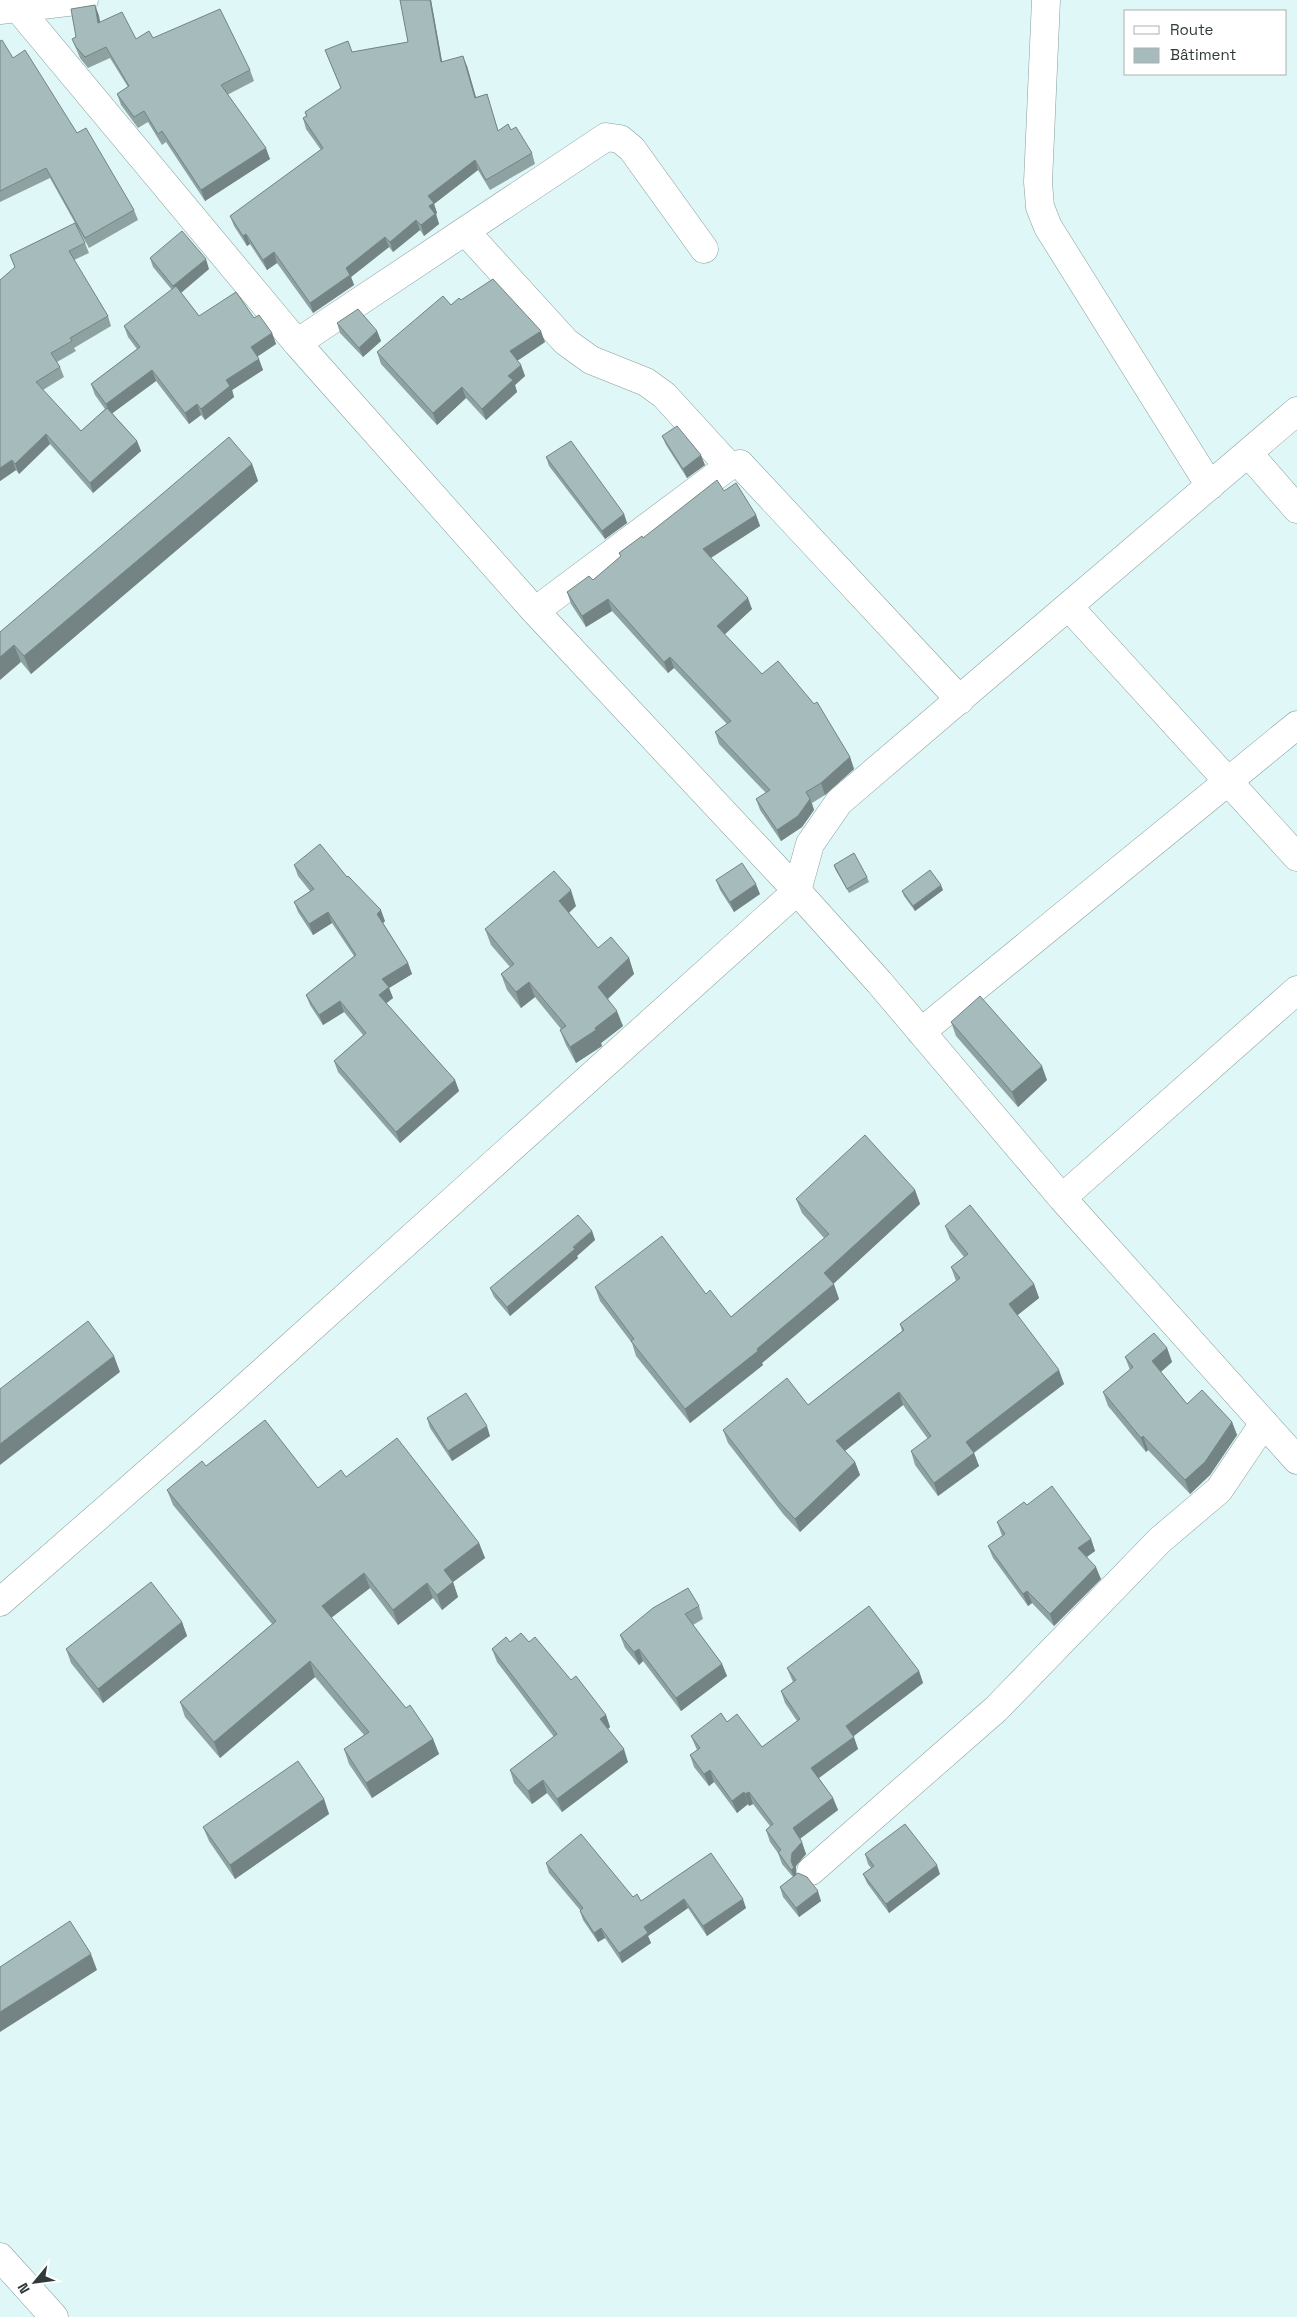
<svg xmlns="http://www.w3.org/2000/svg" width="1297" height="2317" viewBox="0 0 1297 2317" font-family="'Space Grotesk',sans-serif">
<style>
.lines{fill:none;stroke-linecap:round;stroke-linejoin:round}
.minor-casing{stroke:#889e9e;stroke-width:29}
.trunk-casing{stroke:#889e9e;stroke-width:29}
.minor{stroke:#fff;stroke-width:28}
.trunk{stroke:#fff;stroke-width:28}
.wall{fill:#8fa2a2}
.shaded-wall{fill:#748484}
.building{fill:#a6bcbc;stroke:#748484}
</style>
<rect width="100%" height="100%" fill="#e0f7f7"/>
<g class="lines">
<g class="minor-casing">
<path id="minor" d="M 1046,0 L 1038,182 L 1040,207 L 1048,227 L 1210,486
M 17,7 L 297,343 L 535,611 L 797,891 L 879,982 L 1062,1198 L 1297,1460
M 465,231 L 566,342 L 591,360 L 646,382 L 664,395 L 729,466
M 297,343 L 606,137 L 620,139 L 632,149 L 704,249
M 1249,454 L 1297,509
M 1069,607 L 1297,857
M 535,611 L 729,466 L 740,464 L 960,700
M 921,1032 L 1297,725
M 1062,1198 L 1297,990
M 0,1602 L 229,1402 L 797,891 L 810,844 L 839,802 L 1297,411
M 811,1871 L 996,1709 L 1160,1540 L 1219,1490 L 1264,1423
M 0,2257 L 54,2317"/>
</g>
<g class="trunk-casing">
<path id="trunk" d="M 0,10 L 84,0"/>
</g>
<use href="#minor" class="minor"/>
<use href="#trunk" class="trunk"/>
</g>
<path class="wall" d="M 400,0 L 431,0 L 442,62 L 467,66 L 476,97 L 487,94 L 498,130 L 511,130 L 532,153 L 535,164 L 490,190 L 478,170 L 434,204 L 437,213 L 436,214 L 439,224 L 424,236 L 420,230 L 393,252 L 389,247 L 351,277 L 354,285 L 313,313 L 277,263 L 267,270 L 250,244 L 247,246 L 234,226 L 230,216 L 321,150 L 306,129 L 303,118 L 306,116 L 305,112 L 341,89 L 325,50 L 352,52 L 408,42 Z
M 95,5 L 99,16 L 100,23 L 136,39 L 153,38 L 250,70 L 254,81 L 227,95 L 270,159 L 205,201 L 166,142 L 162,145 L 148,122 L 138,128 L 121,105 L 117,94 L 128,87 L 110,58 L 88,68 L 80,58 L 72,39 L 76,37 Z
M 0,41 L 13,58 L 77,133 L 134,210 L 138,220 L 89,248 L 78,228 L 85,243 L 89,253 L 74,260 L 108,316 L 111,326 L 74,348 L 76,351 L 57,362 L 60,367 L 64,377 L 43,390 L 81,431 L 105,409 L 95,395 L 91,384 L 137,349 L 128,337 L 124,326 L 172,290 L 153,267 L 150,258 L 209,269 L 181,293 L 199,316 L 254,318 L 272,333 L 276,344 L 257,357 L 263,370 L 232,390 L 234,397 L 205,420 L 201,415 L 189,424 L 156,381 L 112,413 L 137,441 L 141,451 L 93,493 L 50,444 L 19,474 L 16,470 L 0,481 L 15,268 L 10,255 L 75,223 L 50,178 L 0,202 Z
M 461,300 L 545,342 L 517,361 L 521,365 L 525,376 L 515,385 L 517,392 L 486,420 L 466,398 L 437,425 L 381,364 L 377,352 L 451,305 Z
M 337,323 L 377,331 L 381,341 L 363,357 L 340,333 Z
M 662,436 L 705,465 L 687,478 L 666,445 Z
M 546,457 L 624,514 L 627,523 L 605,539 L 549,466 Z
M 252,464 L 258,481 L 31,674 L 21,662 L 0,632 Z
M 724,491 L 756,515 L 760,526 L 711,558 L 752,609 L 724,634 L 762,674 L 850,757 L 854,769 L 825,795 L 812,803 L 814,810 L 802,827 L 781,841 L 760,810 L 756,799 L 766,793 L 719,744 L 715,732 L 727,724 L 674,668 L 668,673 L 612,611 L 586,627 L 571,604 L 567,592 L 593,580 L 621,557 L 619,553 L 643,538 Z
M 294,865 L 347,877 L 385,921 L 383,923 L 408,963 L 412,974 L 389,988 L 393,998 L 386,1003 L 455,1080 L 459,1091 L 400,1143 L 338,1072 L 334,1061 L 363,1035 L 344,1012 L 323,1025 L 310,1005 L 306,995 L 354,956 L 332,923 L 313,935 L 298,912 L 294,902 L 310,891 L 298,876 Z
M 834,865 L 867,877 L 869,882 L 849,893 L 835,869 Z
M 716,880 L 760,894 L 734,912 L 720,890 Z
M 943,890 L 915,911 L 904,896 L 902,891 Z
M 576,906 L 569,913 L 598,948 L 629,958 L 634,974 L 608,999 L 623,1026 L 601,1043 L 602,1046 L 576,1063 L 566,1045 L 560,1030 L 561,1029 L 535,997 L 521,1008 L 507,990 L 501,974 L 510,967 L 491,945 L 485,929 Z
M 951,1022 L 1047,1080 L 1018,1107 L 956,1036 Z
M 915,1190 L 920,1204 L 833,1284 L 839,1299 L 762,1363 L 763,1365 L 690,1423 L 636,1356 L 632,1343 L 600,1301 L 595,1287 L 706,1294 L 731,1317 L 824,1238 L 802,1213 L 796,1199 Z
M 945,1226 L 1034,1284 L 1039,1298 L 1017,1315 L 1064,1384 L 974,1453 L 979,1466 L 938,1496 L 915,1465 L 911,1451 L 928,1439 L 903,1405 L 845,1451 L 855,1462 L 860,1475 L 800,1532 L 784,1515 L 728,1443 L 723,1430 L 808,1405 L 902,1331 L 900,1324 L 956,1281 L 951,1267 L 964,1257 L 950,1239 Z
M 592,1231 L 595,1240 L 577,1256 L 578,1258 L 510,1316 L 494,1297 L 490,1288 Z
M 1167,1348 L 1172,1362 L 1161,1372 L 1187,1404 L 1232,1422 L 1237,1435 L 1210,1475 L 1190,1494 L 1148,1450 L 1146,1452 L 1108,1406 L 1103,1392 L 1130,1370 L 1125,1357 Z
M 427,1418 L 490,1436 L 452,1461 L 430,1428 Z
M 206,1466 L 318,1488 L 346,1477 L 479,1543 L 485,1558 L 453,1582 L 458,1597 L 442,1610 L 433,1598 L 398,1625 L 370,1588 L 331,1618 L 406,1708 L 433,1739 L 439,1754 L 372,1798 L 349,1764 L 344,1749 L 364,1735 L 315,1677 L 220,1758 L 185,1717 L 180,1702 L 272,1624 L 173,1505 L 167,1490 Z
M 1027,1505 L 1091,1539 L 1095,1551 L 1087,1557 L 1101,1579 L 1054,1626 L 1032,1603 L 1028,1606 L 993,1558 L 988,1546 L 1002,1536 L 997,1522 Z
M 699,1606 L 703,1619 L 693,1625 L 722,1664 L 727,1676 L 681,1711 L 643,1661 L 639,1665 L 625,1648 L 620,1635 Z
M 182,1622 L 187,1636 L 103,1703 L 71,1663 L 66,1649 Z
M 510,1642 L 529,1642 L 571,1680 L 606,1715 L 610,1727 L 608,1729 L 628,1762 L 562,1812 L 547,1793 L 532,1804 L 514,1783 L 510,1770 L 554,1737 L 497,1662 L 492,1649 Z
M 787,1668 L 919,1671 L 923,1683 L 853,1736 L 858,1749 L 819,1778 L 833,1798 L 838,1810 L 800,1839 L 806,1854 L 796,1866 L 796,1874 L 821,1901 L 799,1917 L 783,1897 L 780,1887 L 793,1877 L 782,1864 L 778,1853 L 770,1842 L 766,1830 L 770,1826 L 753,1804 L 749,1806 L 748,1804 L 737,1813 L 714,1782 L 709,1786 L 694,1767 L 690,1755 L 697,1750 L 691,1736 L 727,1722 L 762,1747 L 797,1721 L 785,1703 L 781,1691 L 793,1682 Z
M 324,1799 L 329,1814 L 235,1879 L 209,1841 L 203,1827 Z
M 711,1853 L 746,1908 L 707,1936 L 688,1908 L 648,1936 L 651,1943 L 622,1963 L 605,1938 L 598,1942 L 583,1920 L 580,1911 L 580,1910 L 549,1873 L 546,1863 L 641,1901 Z
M 865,1854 L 940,1874 L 889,1913 L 867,1883 L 863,1874 L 871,1868 L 868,1864 Z"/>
<path class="shaded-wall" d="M 430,0 L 431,0 L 444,72 L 441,62 Z
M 95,5 L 99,16 L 102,34 L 98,23 Z
M 463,56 L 467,66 L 479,108 L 475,98 Z
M 266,148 L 270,159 L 205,201 L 201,190 Z
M 475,160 L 478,170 L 434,204 L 437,213 L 436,214 L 439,224 L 424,236 L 421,225 L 429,206 L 428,196 Z
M 416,220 L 420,230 L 393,252 L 390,242 Z
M 246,234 L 250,244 L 247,246 L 243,236 Z
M 385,237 L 389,247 L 351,277 L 354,285 L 313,313 L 310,303 L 346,268 Z
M 274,252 L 277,263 L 267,270 L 263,260 Z
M 206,259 L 209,269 L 177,296 L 173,286 Z
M 377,331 L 381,341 L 363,357 L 359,348 Z
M 541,331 L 545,342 L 514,363 L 510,351 Z
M 272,333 L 276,344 L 255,358 L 251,347 Z
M 259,359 L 263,370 L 232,390 L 234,397 L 205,420 L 201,409 L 226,380 Z
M 521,365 L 525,376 L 515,385 L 517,392 L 486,420 L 482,409 L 508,376 Z
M 152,370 L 156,381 L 110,415 L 106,404 Z
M 462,387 L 466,398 L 437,425 L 433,413 Z
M 197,404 L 201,415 L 189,424 L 185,413 Z
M 46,434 L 50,444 L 19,474 L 15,464 Z
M 137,441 L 141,451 L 93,493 L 90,483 Z
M 701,455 L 705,465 L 687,478 L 683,469 Z
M 12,460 L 16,470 L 0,481 L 0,468 Z
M 252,464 L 258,481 L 31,674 L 24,656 Z
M 624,514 L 627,523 L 605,539 L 602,531 Z
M 756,515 L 760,526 L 707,560 L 703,549 Z
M 748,598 L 752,609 L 721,638 L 717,626 Z
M 608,599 L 612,611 L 586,627 L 582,616 Z
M 14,645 L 21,662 L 0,680 L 0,657 Z
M 670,657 L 674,668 L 668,673 L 664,662 Z
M 850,757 L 854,769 L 825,795 L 821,783 Z
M 810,799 L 814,810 L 802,827 L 781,841 L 777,830 Z
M 756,884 L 760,894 L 734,912 L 730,902 Z
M 941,885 L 943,890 L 915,911 L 913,906 Z
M 571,890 L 576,906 L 565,916 L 559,901 Z
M 381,910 L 385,921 L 381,925 L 377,914 Z
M 328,912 L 332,923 L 313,935 L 309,924 Z
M 629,958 L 634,974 L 604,1002 L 598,987 Z
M 408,963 L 412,974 L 389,988 L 393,998 L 383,1006 L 379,995 L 382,979 Z
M 529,982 L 535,997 L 521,1008 L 516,992 Z
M 340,1001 L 344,1012 L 323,1025 L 319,1015 Z
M 617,1011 L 623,1026 L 601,1043 L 602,1046 L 576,1063 L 570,1047 Z
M 1042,1066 L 1047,1080 L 1018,1107 L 1012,1092 Z
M 455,1080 L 459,1091 L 400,1143 L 396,1132 Z
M 915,1190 L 920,1204 L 830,1287 L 824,1273 Z
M 592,1231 L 595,1240 L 577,1256 L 578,1258 L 510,1316 L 507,1307 Z
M 834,1284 L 839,1299 L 762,1363 L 763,1365 L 690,1423 L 685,1409 Z
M 1034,1284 L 1039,1298 L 1014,1318 L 1009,1304 Z
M 1167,1348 L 1172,1362 L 1157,1375 L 1152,1361 Z
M 114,1356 L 120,1372 L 0,1465 L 0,1444 Z
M 1059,1370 L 1064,1384 L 970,1455 L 966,1442 Z
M 899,1392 L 903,1405 L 841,1454 L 836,1441 Z
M 1232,1422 L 1237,1435 L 1210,1475 L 1190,1494 L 1185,1480 Z
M 487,1426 L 490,1436 L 452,1461 L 448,1451 Z
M 1143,1436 L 1148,1450 L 1146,1452 L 1141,1438 Z
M 974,1453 L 979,1466 L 938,1496 L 934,1483 Z
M 855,1462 L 860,1475 L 800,1532 L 795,1519 Z
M 1091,1539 L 1095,1551 L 1082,1560 L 1078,1548 Z
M 479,1543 L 485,1558 L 453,1582 L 458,1597 L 442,1610 L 437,1595 L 444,1570 Z
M 1096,1567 L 1101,1579 L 1054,1626 L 1050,1614 Z
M 364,1573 L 370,1588 L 327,1621 L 322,1606 Z
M 427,1583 L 433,1598 L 398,1625 L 393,1610 Z
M 1027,1591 L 1032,1603 L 1028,1606 L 1023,1594 Z
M 182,1622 L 187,1636 L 103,1703 L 98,1689 Z
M 639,1649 L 643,1661 L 639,1665 L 634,1652 Z
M 310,1661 L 315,1677 L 220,1758 L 214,1742 Z
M 722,1664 L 727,1676 L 681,1711 L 676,1698 Z
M 919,1671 L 923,1683 L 850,1739 L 846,1726 Z
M 606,1715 L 610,1727 L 605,1731 L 600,1719 Z
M 854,1737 L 858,1749 L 816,1780 L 811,1768 Z
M 433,1739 L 439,1754 L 372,1798 L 366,1783 Z
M 624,1749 L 628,1762 L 562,1812 L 557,1799 Z
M 710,1770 L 714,1782 L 709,1786 L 704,1774 Z
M 543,1780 L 547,1793 L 532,1804 L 528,1791 Z
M 744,1792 L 748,1804 L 737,1813 L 732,1801 Z
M 749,1792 L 753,1804 L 749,1806 L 745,1794 Z
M 833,1798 L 838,1810 L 798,1840 L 793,1828 Z
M 324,1799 L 329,1814 L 235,1879 L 230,1865 Z
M 802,1842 L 806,1854 L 796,1866 L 796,1872 L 798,1880 L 796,1882 L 791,1870 L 792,1853 Z
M 937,1865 L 940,1874 L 889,1913 L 886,1904 Z
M 818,1891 L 821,1901 L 799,1917 L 796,1908 Z
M 684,1899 L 688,1908 L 648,1936 L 651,1943 L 622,1963 L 619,1953 L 644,1927 Z
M 743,1899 L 746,1908 L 707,1936 L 703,1926 Z
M 601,1928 L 605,1938 L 598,1942 L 594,1933 Z
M 91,1954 L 97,1970 L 0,2032 L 0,2012 Z"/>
<path class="building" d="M 400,0 L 430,0 L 441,62 L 463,56 L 475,98 L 487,94 L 498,131 L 508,124 L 511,130 L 516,127 L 532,153 L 486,180 L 475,160 L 428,196 L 434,203 L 429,206 L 435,214 L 421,225 L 416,220 L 390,242 L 385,237 L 346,268 L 350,275 L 310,303 L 274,252 L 263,260 L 246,234 L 243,236 L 230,216 L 323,148 L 303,118 L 307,116 L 305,112 L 341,88 L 325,50 L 348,41 L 352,52 L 408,42 Z
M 95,5 L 98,23 L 122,12 L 136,39 L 149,31 L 153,38 L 220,9 L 250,70 L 221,85 L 266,148 L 201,190 L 162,131 L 158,134 L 144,111 L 134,117 L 117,94 L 129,86 L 106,47 L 85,57 L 76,47 L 72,39 L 76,37 L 71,9 Z
M 2,40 L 13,58 L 25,50 L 77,133 L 86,128 L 134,210 L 85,238 L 46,168 L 0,191 L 0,41 Z
M 75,223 L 85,243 L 69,251 L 108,316 L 70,338 L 72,341 L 51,353 L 60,367 L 36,382 L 81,431 L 107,408 L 137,441 L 90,483 L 46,434 L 15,464 L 12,460 L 0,468 L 0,280 L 15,267 L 10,255 Z
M 182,231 L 206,259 L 173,286 L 150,258 Z
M 493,279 L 541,331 L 510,351 L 521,365 L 508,376 L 513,380 L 482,409 L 462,387 L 433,413 L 377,352 L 443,296 L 451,305 L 459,298 L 461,300 Z
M 176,286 L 199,316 L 236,292 L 254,318 L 259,315 L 272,333 L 251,347 L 259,359 L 226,380 L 230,386 L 201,409 L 197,404 L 185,413 L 152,370 L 106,404 L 91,384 L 140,347 L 124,326 Z
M 358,309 L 377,331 L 359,348 L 337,323 Z
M 677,426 L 701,455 L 683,469 L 662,436 Z
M 229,437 L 252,464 L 24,656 L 14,645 L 0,657 L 0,632 Z
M 571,441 L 624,514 L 602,531 L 546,457 Z
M 717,480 L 724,491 L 736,483 L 756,515 L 703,549 L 748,598 L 717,626 L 762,674 L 778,661 L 814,704 L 817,702 L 850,757 L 821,783 L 806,792 L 810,799 L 798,816 L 777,830 L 756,799 L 770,790 L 715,732 L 731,721 L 670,657 L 664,662 L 608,599 L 582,616 L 567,592 L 589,576 L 593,580 L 621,556 L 619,553 L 642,536 L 643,538 Z
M 320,844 L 347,877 L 348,876 L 381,910 L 377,914 L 408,963 L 382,979 L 389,987 L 379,995 L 455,1080 L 396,1132 L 334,1061 L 366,1033 L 340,1001 L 319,1015 L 306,995 L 356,955 L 328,912 L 309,924 L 294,902 L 314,889 L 294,865 Z
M 854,853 L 867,877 L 847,889 L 834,865 Z
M 742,863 L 756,884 L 730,902 L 716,880 Z
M 930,870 L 941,885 L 913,906 L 902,891 Z
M 554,871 L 571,890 L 559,901 L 598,948 L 611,937 L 629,958 L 598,987 L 617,1011 L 595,1028 L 596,1030 L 570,1047 L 560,1030 L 566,1026 L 529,982 L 516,992 L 501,974 L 514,964 L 485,929 Z
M 980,996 L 1042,1066 L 1012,1092 L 951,1022 Z
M 865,1135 L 915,1190 L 824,1273 L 834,1284 L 757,1349 L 758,1351 L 685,1409 L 631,1341 L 634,1339 L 595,1287 L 662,1236 L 706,1294 L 710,1290 L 731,1317 L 829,1234 L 796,1199 Z
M 970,1205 L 1034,1284 L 1009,1304 L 1059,1370 L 966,1442 L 974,1453 L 934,1483 L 911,1451 L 931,1436 L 899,1392 L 836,1441 L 855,1462 L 795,1519 L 779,1502 L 723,1430 L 787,1378 L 808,1405 L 904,1330 L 900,1324 L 960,1278 L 951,1267 L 968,1254 L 945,1226 Z
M 578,1215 L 592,1231 L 573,1247 L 575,1249 L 507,1307 L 490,1288 Z
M 88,1321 L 114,1356 L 0,1444 L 0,1389 Z
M 1154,1333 L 1167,1348 L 1152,1361 L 1187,1404 L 1202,1390 L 1232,1422 L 1205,1462 L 1185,1480 L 1143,1436 L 1141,1438 L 1103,1392 L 1133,1367 L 1125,1357 Z
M 466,1393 L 487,1426 L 448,1451 L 427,1418 Z
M 265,1420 L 318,1488 L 341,1470 L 346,1477 L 397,1438 L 479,1543 L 444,1570 L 453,1582 L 437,1595 L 427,1583 L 393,1610 L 364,1573 L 322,1606 L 406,1708 L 410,1705 L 433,1739 L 366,1783 L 344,1749 L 369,1732 L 310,1661 L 214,1742 L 180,1702 L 276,1621 L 167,1490 L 202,1461 L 206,1466 Z
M 1052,1486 L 1091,1539 L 1078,1548 L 1096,1567 L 1050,1614 L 1027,1591 L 1023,1594 L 988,1546 L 1005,1534 L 997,1522 L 1024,1502 L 1027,1505 Z
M 151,1582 L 182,1622 L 98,1689 L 66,1649 Z
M 688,1588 L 699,1606 L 685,1614 L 722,1664 L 676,1698 L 639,1649 L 634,1652 L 620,1635 L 653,1608 Z
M 869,1606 L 919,1671 L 846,1726 L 854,1737 L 811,1768 L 833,1798 L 793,1828 L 802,1842 L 792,1853 L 791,1861 L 794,1868 L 791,1870 L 778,1852 L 781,1850 L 766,1830 L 773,1824 L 749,1792 L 745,1794 L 744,1792 L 732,1801 L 710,1770 L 704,1774 L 690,1755 L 700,1748 L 691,1736 L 721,1713 L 727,1722 L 737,1714 L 762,1747 L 800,1719 L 781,1691 L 796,1680 L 787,1668 Z
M 521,1633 L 529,1642 L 535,1637 L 571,1680 L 576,1676 L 606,1715 L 600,1719 L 624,1749 L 557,1799 L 543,1780 L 528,1791 L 510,1770 L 557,1734 L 492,1649 L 506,1637 L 510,1642 Z
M 298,1761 L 324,1799 L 230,1865 L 203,1827 Z
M 905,1824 L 937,1865 L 886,1904 L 863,1874 L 874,1866 L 865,1854 Z
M 581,1834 L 633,1897 L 637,1894 L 641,1901 L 711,1853 L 743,1899 L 703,1926 L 684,1899 L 644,1927 L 648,1933 L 619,1953 L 601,1928 L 594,1933 L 580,1911 L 583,1908 L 546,1863 Z
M 798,1873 L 807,1877 L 818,1891 L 796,1908 L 780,1887 Z
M 70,1921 L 91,1954 L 0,2012 L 0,1967 Z"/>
<rect x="1124" y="10" width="162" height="65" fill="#ffffff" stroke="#adb0b0"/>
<rect x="1134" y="26" width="25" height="8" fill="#ffffff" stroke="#adb0b0"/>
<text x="1170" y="35" font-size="15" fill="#313a3a">Route</text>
<rect x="1134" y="48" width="25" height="15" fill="#a6bcbc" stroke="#adb0b0"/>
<text x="1170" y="60" font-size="15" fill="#313a3a">Bâtiment</text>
<g transform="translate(35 2282) rotate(241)" stroke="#ffffff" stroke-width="4" paint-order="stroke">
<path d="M0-4L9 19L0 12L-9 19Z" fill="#313a3a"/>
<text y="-8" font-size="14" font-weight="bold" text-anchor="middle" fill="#313a3a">N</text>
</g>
</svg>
